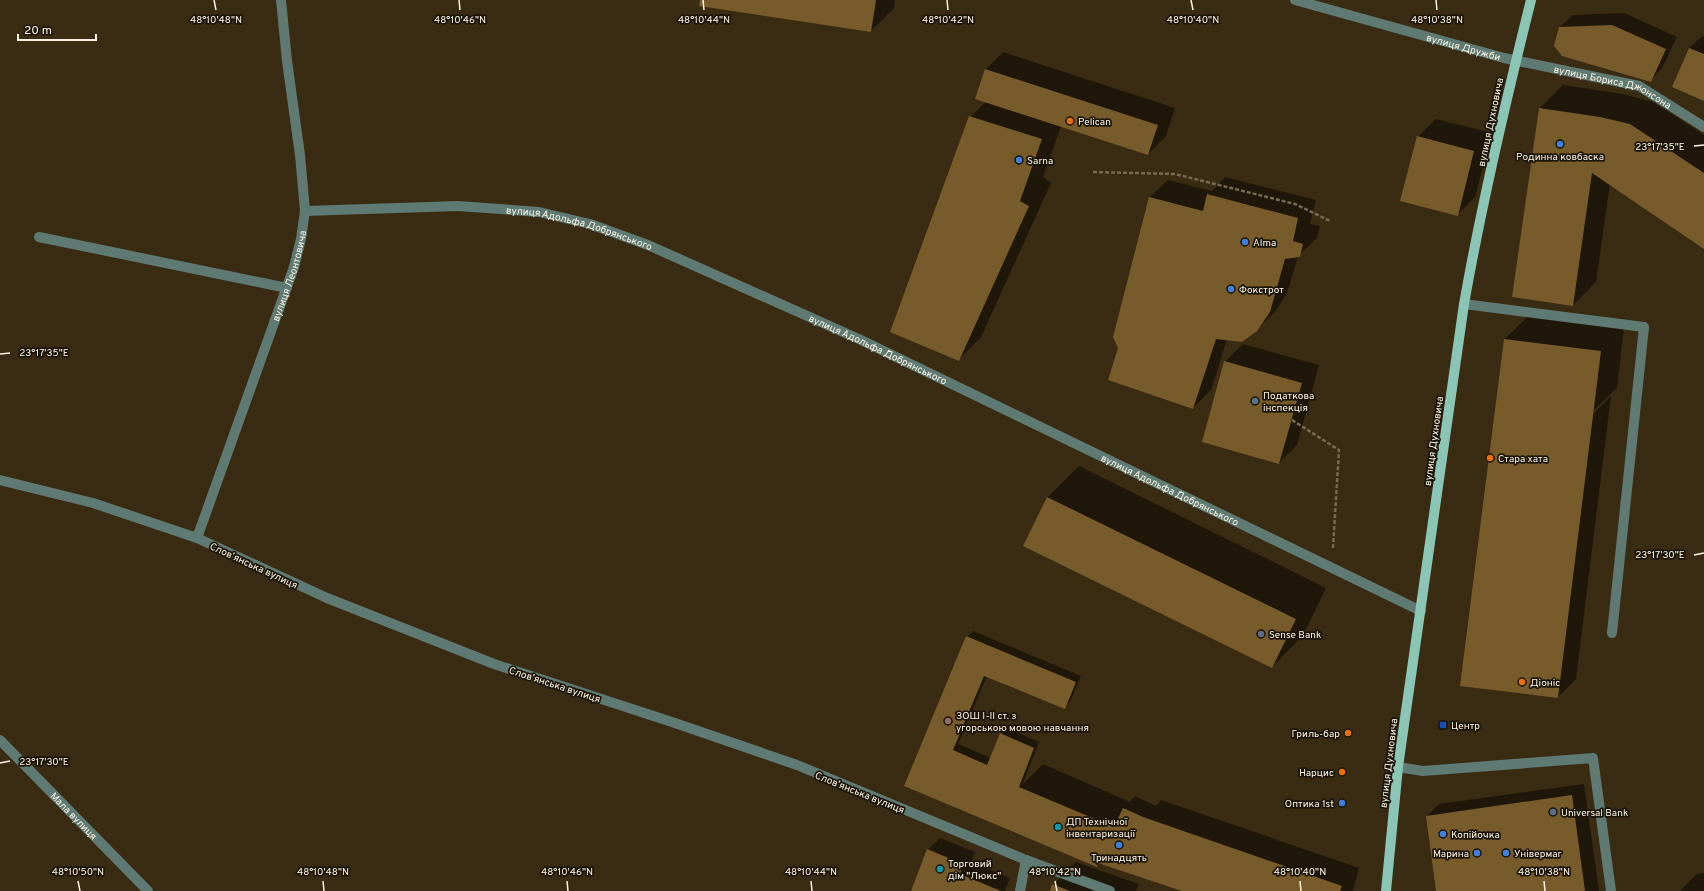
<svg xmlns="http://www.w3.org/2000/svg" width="1704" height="891" viewBox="0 0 1704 891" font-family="Overpass,sans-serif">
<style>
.shadow{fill:#0007}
.building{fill:#785b2a}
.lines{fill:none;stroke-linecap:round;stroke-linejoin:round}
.path{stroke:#776a55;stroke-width:2.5;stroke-dasharray:4 2;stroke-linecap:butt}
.minor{stroke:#5e7a72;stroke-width:10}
.major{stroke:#8ac5b6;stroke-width:10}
.ticks{fill:none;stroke:#fcf3e4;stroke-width:1.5}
.food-dot{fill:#e8710a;stroke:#1b150a;stroke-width:1.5}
.shop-dot{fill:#3f7fe0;stroke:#1b150a;stroke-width:1.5}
.service-dot{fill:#5c6f8a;stroke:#1b150a;stroke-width:1.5}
.education-dot{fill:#8d6e63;stroke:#1b150a;stroke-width:1.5}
.transit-dot{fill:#1a4fb4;stroke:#1b150a;stroke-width:1.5}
.culture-dot{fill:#0f9aa8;stroke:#1b150a;stroke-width:1.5}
.labels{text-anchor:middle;stroke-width:3.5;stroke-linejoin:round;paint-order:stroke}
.street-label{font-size:10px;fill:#fcf3e4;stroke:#1b150a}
.poi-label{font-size:10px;fill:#fcf3e4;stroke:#1b150a;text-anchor:start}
.ticks-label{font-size:10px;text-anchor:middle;fill:#fcf3e4;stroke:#1b150a;stroke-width:3.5;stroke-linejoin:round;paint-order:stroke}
</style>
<rect width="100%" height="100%" fill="#3a2b13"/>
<path class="shadow" d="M 701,0 L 895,0 L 894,8 L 871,31 Z
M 1624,13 L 1677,37 L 1662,68 L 1650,81 L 1560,27 L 1573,15 Z
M 1702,36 L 1704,37 L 1704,100 L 1689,48 Z
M 1003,52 L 1175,108 L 1166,136 L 1148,154 L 1061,126 L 1043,177 L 1051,183 L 981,337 L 958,360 L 970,117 L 986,102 L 986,69 Z
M 1563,85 L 1623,94 L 1653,102 L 1704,135 L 1704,248 L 1610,183 L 1596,282 L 1573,305 L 1540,108 Z
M 1436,119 L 1492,133 L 1475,197 L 1457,215 L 1418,137 Z
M 1225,177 L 1316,200 L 1310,224 L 1320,226 L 1317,238 L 1298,256 L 1287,293 L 1275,312 L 1256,330 L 1227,339 L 1211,390 L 1193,408 L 1119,348 L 1150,197 L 1168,180 L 1212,191 Z
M 1528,316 L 1624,328 L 1617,388 L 1593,411 L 1593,414 L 1611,396 L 1576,679 L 1558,697 L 1505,339 Z
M 1243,344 L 1319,365 L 1297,445 L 1279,463 L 1225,362 Z
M 1079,466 L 1326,588 L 1303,635 L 1272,667 L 1025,545 L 1048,497 Z
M 973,631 L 1081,676 L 1070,702 L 1064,708 L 987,676 L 958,744 L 991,758 L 1001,734 L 1007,728 L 1039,742 L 1022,785 L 1043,764 L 1130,802 L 1135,796 L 1156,806 L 1161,800 L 1359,868 L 1353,891 L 1185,891 L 1100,862 L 1097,866 L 905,786 L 967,637 Z
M 1584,784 L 1599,891 L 1437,891 L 1427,816 L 1439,804 Z
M 940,838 L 975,852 L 971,862 L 1010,878 L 1005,891 L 912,891 L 928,850 Z
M 1076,862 L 1139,884 L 1136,891 L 1051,891 L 1053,885 Z
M 1704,873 L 1704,891 L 1680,891 L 1697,874 Z"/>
<path class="building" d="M 700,0 L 876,0 L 871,32 L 699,6 Z
M 1612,25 L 1666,49 L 1651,82 L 1562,56 L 1554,46 L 1559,27 Z
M 1689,48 L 1704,54 L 1704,101 L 1672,87 Z
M 985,69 L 1158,125 L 1148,155 L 975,99 Z
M 1539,108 L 1600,117 L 1630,124 L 1704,173 L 1704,249 L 1592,173 L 1573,306 L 1512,297 Z
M 969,116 L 1042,139 L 1020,201 L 1029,206 L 959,361 L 890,332 Z
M 1417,136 L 1474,151 L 1458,216 L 1400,201 Z
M 1207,194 L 1298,218 L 1293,241 L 1303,244 L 1300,257 L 1285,259 L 1270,312 L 1257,331 L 1242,342 L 1216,339 L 1193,409 L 1108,380 L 1118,348 L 1113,337 L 1149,197 L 1203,211 Z
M 1504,339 L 1601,351 L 1558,698 L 1460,686 Z
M 1224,361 L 1302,383 L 1279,464 L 1202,442 Z
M 1047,497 L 1296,619 L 1272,668 L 1023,546 Z
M 966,636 L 1076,682 L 1065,709 L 984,676 L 953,750 L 987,765 L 1000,733 L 1034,748 L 1019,787 L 1114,827 L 1123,808 L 1143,817 L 1342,886 L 1340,891 L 1182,891 L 1098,863 L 1097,867 L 904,786 Z
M 1572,795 L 1585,891 L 1436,891 L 1426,816 Z
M 927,849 L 963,864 L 960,874 L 1001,891 L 911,891 Z
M 1052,884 L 1070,891 L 1050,891 Z"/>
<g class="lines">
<path class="path" d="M 1093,172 L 1175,174 L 1295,204 L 1330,221
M 1292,420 L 1339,450 L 1333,548"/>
<g class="minor">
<path id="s1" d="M 1295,0 L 1504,58 L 1639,86 L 1704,127"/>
<path id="s2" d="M 305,211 L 458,206 L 539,212 L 590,224 L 648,245 L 861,340 L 1421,611"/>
<path d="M 39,237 L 287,288"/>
<path d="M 1464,304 L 1644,327 L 1612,633"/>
<path d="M 0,480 L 93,503 L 197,538 L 327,598 L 494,664 L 675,723 L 797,765 L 1026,860 L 1110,891"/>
<path id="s3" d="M 197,538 L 294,267 L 301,239 L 305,211 L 300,155 L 287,61 L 281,0"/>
<path id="s4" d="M 0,740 L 148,891"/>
<path d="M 1398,767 L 1423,771 L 1593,758 L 1611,891"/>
<path d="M 1020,891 L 1026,860"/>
</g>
<path class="major" d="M 1386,891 L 1398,767 L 1464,304 C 1482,202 1506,100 1531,0"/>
</g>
<path class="ticks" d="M 214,0 L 216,10M 459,0 L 460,10M 703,0 L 704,10M 947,0 L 948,10M 1191,0 L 1193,10M 1436,0 L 1437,10M 1694,146 L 1704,145M 0,354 L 10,353M 1694,555 L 1704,553M 0,763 L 10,761M 78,881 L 80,891M 323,881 L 324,891M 567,881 L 568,891M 811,881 L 812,891M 1055,881 L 1057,891M 1300,881 L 1301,891M 1544,881 L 1545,891"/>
<g class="food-dot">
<circle cx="1070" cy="121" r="4"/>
<circle cx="1490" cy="458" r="4"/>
<circle cx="1522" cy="682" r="4"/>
<circle cx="1348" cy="733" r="4"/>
<circle cx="1342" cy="772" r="4"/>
</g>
<g class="shop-dot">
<circle cx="1560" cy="144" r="4"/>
<circle cx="1019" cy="160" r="4"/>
<circle cx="1245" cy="242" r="4"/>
<circle cx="1231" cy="289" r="4"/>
<circle cx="1342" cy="803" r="4"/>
<circle cx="1443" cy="834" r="4"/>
<circle cx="1119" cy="845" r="4"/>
<circle cx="1477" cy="853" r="4"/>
<circle cx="1506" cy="853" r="4"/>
</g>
<g class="service-dot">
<circle cx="1255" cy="401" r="4"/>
<circle cx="1261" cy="634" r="4"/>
<circle cx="1553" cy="812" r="4"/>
</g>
<circle class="education-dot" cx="948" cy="721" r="4"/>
<rect class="transit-dot" x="1439" y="721" width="8" height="8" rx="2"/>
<g class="culture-dot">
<circle cx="1058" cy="827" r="4"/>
<circle cx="940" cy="869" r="4"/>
</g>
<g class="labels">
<g class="street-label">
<text dy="4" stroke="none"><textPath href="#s1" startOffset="175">вулиця Дружби</textPath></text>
<text dy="4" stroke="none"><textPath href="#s1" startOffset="330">вулиця Бориса Джонсона</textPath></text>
<text transform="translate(1490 122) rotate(-78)" y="4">вулиця Духновича</text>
<text dy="4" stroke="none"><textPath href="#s2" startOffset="277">вулиця Адольфа Добрянського</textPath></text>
<text dy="4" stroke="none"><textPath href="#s3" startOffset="278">вулиця Леонтовича</textPath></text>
<text dy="4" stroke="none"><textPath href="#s2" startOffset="601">вулиця Адольфа Добрянського</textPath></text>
<text transform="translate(1433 441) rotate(-82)" y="4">вулиця Духновича</text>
<text dy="4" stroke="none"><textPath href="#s2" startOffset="925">вулиця Адольфа Добрянського</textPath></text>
<text transform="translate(254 565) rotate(25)" y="4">Словʼянська вулиця</text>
<text transform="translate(555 684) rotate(18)" y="4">Словʼянська вулиця</text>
<text transform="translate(1388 763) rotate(-83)" y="4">вулиця Духновича</text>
<text transform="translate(860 792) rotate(22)" y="4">Словʼянська вулиця</text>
<text dy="4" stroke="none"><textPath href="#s4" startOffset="106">Мала вулиця</textPath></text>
</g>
<g class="poi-label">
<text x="1078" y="125">Pelican</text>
<text x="1560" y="160" text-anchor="middle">Родинна ковбаска</text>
<text x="1027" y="164">Sarna</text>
<text x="1253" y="246">Alma</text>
<text x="1239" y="293">Фокстрот</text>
<text x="1263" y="399">Податкова<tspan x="1263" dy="12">інспекція</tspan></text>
<text x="1498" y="462">Стара хата</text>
<text x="1269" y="638">Sense Bank</text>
<text x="1530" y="686">Діоніс</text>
<text x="956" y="719">ЗОШ І-ІІ ст. з<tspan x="956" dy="12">угорською мовою навчання</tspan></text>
<text x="1451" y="729">Центр</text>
<text x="1340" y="737" text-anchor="end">Гриль-бар</text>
<text x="1334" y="776" text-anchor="end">Нарцис</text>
<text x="1334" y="807" text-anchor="end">Оптика 1st</text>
<text x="1561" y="816">Universal Bank</text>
<text x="1066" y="825">ДП Технічної<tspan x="1066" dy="12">інвентаризації</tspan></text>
<text x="1451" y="838">Копійочка</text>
<text x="1469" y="857" text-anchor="end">Марина</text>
<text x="1514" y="857">Універмаг</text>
<text x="1119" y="861" text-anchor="middle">Тринадцять</text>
<text x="948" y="867">Торговий<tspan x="948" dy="12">дім "Люкс"</tspan></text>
</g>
</g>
<g class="ticks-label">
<text x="216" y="23">48°10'48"N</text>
<text x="460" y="23">48°10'46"N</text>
<text x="704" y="23">48°10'44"N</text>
<text x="948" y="23">48°10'42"N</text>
<text x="1193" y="23">48°10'40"N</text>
<text x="1437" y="23">48°10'38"N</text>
<text x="1660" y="150">23°17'35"E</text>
<text x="44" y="356">23°17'35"E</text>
<text x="1660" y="558">23°17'30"E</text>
<text x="44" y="765">23°17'30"E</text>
<text x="78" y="875">48°10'50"N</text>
<text x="323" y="875">48°10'48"N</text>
<text x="567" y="875">48°10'46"N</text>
<text x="811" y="875">48°10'44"N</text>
<text x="1055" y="875">48°10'42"N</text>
<text x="1300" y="875">48°10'40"N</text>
<text x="1544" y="875">48°10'38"N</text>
</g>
<path d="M18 34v6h78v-6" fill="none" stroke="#fcf3e4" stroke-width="2"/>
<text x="24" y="34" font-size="12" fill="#fcf3e4" stroke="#1b150a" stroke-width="3" paint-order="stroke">20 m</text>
</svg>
